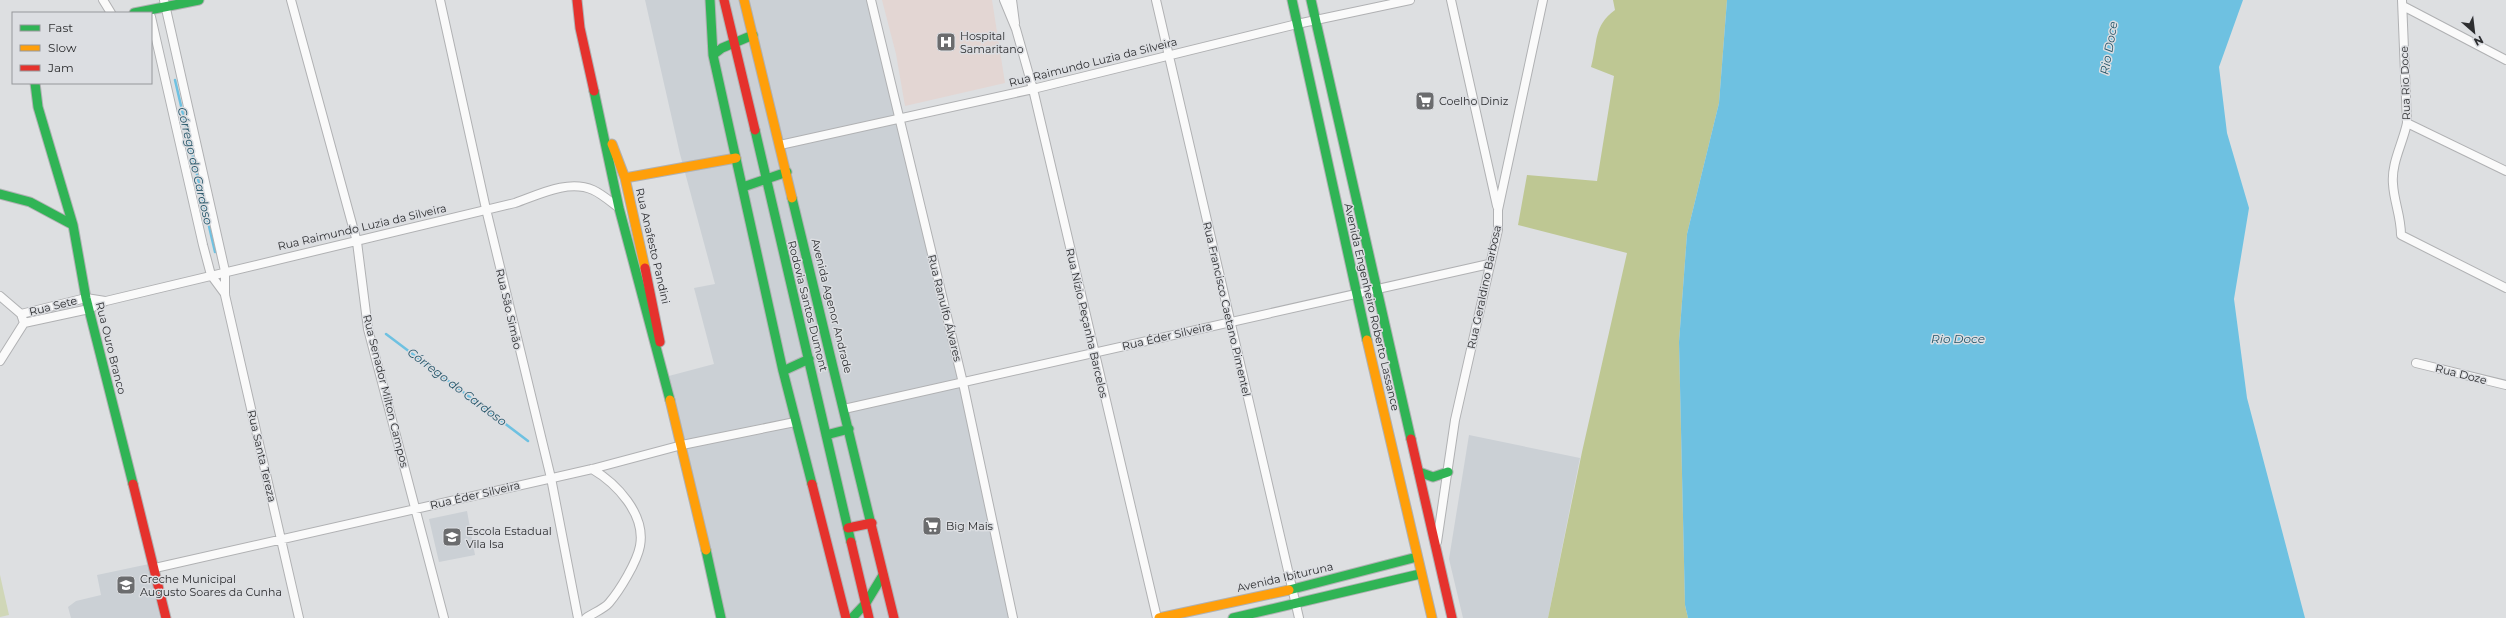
<svg xmlns="http://www.w3.org/2000/svg" width="2506" height="618" viewBox="0 0 2506 618" font-family="Montserrat,sans-serif">
<style>
.built{fill:#cbd0d5}
.medical{fill:#e3d6d3}
.green{fill:#d0d7b7}
.forest{fill:#bec793}
.water{fill:#6ec1e1}
.lines{fill:none;stroke-linecap:round;stroke-linejoin:round}
.stream{stroke:#6ec1e1;stroke-width:2.5}
.street-casing{stroke:#b0b1b3;stroke-width:10}
.fast-casing{stroke:#b0b1b3;stroke-width:11}
.slow-casing{stroke:#b0b1b3;stroke-width:11}
.jam-casing{stroke:#b0b1b3;stroke-width:11}
.street{stroke:#fafafa;stroke-width:8}
.fast{stroke:#30b455;stroke-width:9}
.slow{stroke:#ff9f0a;stroke-width:9}
.jam{stroke:#e5322d;stroke-width:9}
.labels{text-anchor:middle;stroke-width:3;stroke-linejoin:round;paint-order:stroke}
.poi-label{font-size:11px;fill:#2d2e30;stroke:#dcdee2;text-anchor:start}
.street-label{font-size:11px;fill:#2d2e30;stroke:#dcdee2}
.water-label{font-size:12px;font-style:italic;fill:#265669;stroke:#dcdee2}
</style>
<rect width="100%" height="100%" fill="#dddfe1"/>
<path class="built" d="M 645,0 L 870,0 L 1016,618 L 721,618 L 665,377 L 714,364 L 694,288 L 715,284 L 680,154 Z
M 1469,435 L 1580,458 L 1548,618 L 1463,618 L 1449,559 Z
M 467,511 L 475,555 L 439,562 L 429,519 Z
M 149,564 L 160,618 L 71,618 L 68,607 L 76,601 L 101,595 L 97,575 Z"/>
<path class="medical" d="M 882,0 L 992,0 L 1005,83 L 905,106 L 896,54 Z"/>
<path class="green" d="M 0,575 L 9,615 L 0,617 Z"/>
<path class="forest" d="M 1613,0 L 1727,0 L 1719,103 L 1687,234 L 1679,342 L 1685,605 L 1688,618 L 1548,618 L 1582,452 L 1627,253 L 1518,225 L 1527,175 L 1597,181 L 1614,76 L 1591,67 C 1598,42 1593,26 1615,10 Z"/>
<path class="water" d="M 1727,0 L 2243,0 L 2219,67 L 2227,133 L 2249,208 L 2234,299 L 2247,398 L 2305,618 L 1688,618 L 1685,605 L 1679,342 L 1687,234 L 1719,103 Z"/>
<g class="lines">
<path class="stream" d="M 175,80 L 215,252
M 386,334 L 528,441"/>
<g class="street-casing">
<path id="street" d="M 103,0 L 111,13
M 164,0 L 225,271 L 225,295 L 299,618
M 291,0 L 357,242 L 368,329 L 444,618
M 440,0 L 486,209 L 551,478 L 578,618
M 871,0 L 963,383 L 1013,618
M 1004,0 L 1016,29 L 1033,89 L 1157,618
M 1012,0 L 1015,23
M 1156,0 L 1299,618
M 1451,0 L 1497,206
M 2402,0 L 2407,123 C 2403,143 2391,163 2393,184 C 2394,202 2401,216 2401,235 L 2506,288
M 2403,6 L 2506,60
M 151,17 L 203,245 L 211,275 L 225,294
M 2407,123 L 2506,171
M 780,145 L 1033,89 L 1297,24 L 1410,0
M 0,296 L 21,314 L 24,323 L 0,361
M 21,314 L 86,298 L 105,301
M 24,323 L 89,309 L 106,301 L 515,203 C 538,195 568,179 593,190 C 602,194 611,202 619,208
M 2416,363 L 2506,385
M 844,409 L 1489,264
M 1437,542 L 1455,420 L 1498,230 L 1498,210 L 1543,0
M 155,568 L 592,469 L 682,445 L 795,422
M 586,618 C 593,613 604,609 609,603 C 620,590 637,562 640,546 C 646,514 616,483 592,469"/>
</g>
<g class="fast-casing">
<path id="fast" d="M 710,0 L 713,55 L 783,371 L 812,484
M 1292,0 L 1367,340
M 1311,0 L 1411,439
M 134,13 L 199,0
M 713,55 L 722,48 L 753,35
M 35,83 L 38,107 L 73,225 L 86,298 L 133,484
M 594,91 L 619,208 L 670,400
M 755,130 L 851,542
M 743,187 L 787,172
M 0,194 L 30,202 L 73,225
M 792,198 L 871,524
M 783,371 L 809,359
M 826,435 L 849,429
M 1419,472 L 1433,477 L 1448,472
M 706,550 L 721,618
M 1289,590 L 1417,557
M 852,618 L 866,603 L 883,575
M 1233,618 L 1420,574"/>
</g>
<g class="slow-casing">
<path id="slow" d="M 744,0 L 792,198
M 612,144 L 625,178 L 645,268
M 625,178 L 736,158
M 1367,340 L 1432,618
M 670,400 L 706,550
M 1159,618 L 1289,590"/>
</g>
<g class="jam-casing">
<path id="jam" d="M 577,0 L 580,28 L 594,91
M 724,0 L 755,130
M 645,268 L 660,342
M 1411,439 L 1452,618
M 133,484 L 166,618
M 812,484 L 846,618
M 871,524 L 894,618
M 848,528 L 872,523
M 851,542 L 869,618"/>
</g>
<use href="#street" class="street"/>
<use href="#fast" class="fast"/>
<use href="#slow" class="slow"/>
<use href="#jam" class="jam"/>
</g>
<defs>
<g id="hospital-square" transform="scale(1)"><rect x="-9" y="-9" width="18" height="18" rx="4" fill="#6b6c6e" stroke="#dcdee2"/><path d="M-5-5h3v3.5h4V-5h3V5h-3V1.5h-4V5h-3Z" fill="#fff"/></g>
<g id="supermarket-square" transform="scale(1)"><rect x="-9" y="-9" width="18" height="18" rx="4" fill="#6b6c6e" stroke="#dcdee2"/><path d="M-6-5.5h2.5l.6 2H6L4.5 2H-2.5L-4.4-4H-6ZM-1.5 3.2a1.3 1.3 0 1 0 .1 0ZM3 3.2a1.3 1.3 0 1 0 .1 0Z" fill="#fff"/></g>
<g id="school-square" transform="scale(1)"><rect x="-9" y="-9" width="18" height="18" rx="4" fill="#6b6c6e" stroke="#dcdee2"/><path d="M0-5L7-2L0 1L-7-2ZM-4 1L0 2.5L4 1V4Q0 6-4 4Z" fill="#fff"/></g>
</defs>
<g fill-rule="evenodd">
<use href="#hospital-square" x="946" y="42"/>
<use href="#supermarket-square" x="1425" y="101"/>
<use href="#supermarket-square" x="932" y="526"/>
<use href="#school-square" x="452" y="537"/>
<use href="#school-square" x="126" y="585"/>
</g>
<g class="labels">
<g class="poi-label">
<text x="960" y="40">Hospital<tspan x="960" dy="13">Samaritano</tspan></text>
<text x="1439" y="105">Coelho Diniz</text>
<text x="946" y="530">Big Mais</text>
<text x="466" y="535">Escola Estadual<tspan x="466" dy="13">Vila Isa</tspan></text>
<text x="140" y="583">Creche Municipal<tspan x="140" dy="13">Augusto Soares da Cunha</tspan></text>
</g>
<g class="street-label">
<text transform="translate(1093 62) rotate(-14)" y="4">Rua Raimundo Luzia da Silveira</text>
<text transform="translate(2405 83) rotate(-92)" y="4">Rua Rio Doce</text>
<text transform="translate(362 227) rotate(-13)" y="4">Rua Raimundo Luzia da Silveira</text>
<text transform="translate(653 246) rotate(77)" y="4">Rua Anafesto Pandini</text>
<text transform="translate(1484 287) rotate(-78)" y="4">Rua Geraldino Barbosa</text>
<text transform="translate(53 306) rotate(-14)" y="4">Rua Sete</text>
<text transform="translate(808 306) rotate(76)" y="4">Rodovia Santos Dumont</text>
<text transform="translate(832 306) rotate(76)" y="4">Avenida Agenor Andrade</text>
<text transform="translate(1372 307) rotate(77)" y="4">Avenida Engenheiro Roberto Lassance</text>
<text transform="translate(945 308) rotate(76)" y="4">Rua Ranulfo Álvares</text>
<text transform="translate(509 309) rotate(77)" y="4">Rua São Simão</text>
<text transform="translate(1227 309) rotate(77)" y="4">Rua Francisco Caetano Pimentel</text>
<text transform="translate(1087 323) rotate(77)" y="4">Rua Nízio Peçanha Barcelos</text>
<text transform="translate(1167 336) rotate(-13)" y="4">Rua Éder Silveira</text>
<text transform="translate(111 348) rotate(76)" y="4">Rua Ouro Branco</text>
<text transform="translate(2461 374) rotate(14)" y="4">Rua Doze</text>
<text transform="translate(386 391) rotate(76)" y="4">Rua Senador Milton Campos</text>
<text transform="translate(262 456) rotate(77)" y="4">Rua Santa Tereza</text>
<text transform="translate(475 495) rotate(-13)" y="4">Rua Éder Silveira</text>
<text transform="translate(1285 577) rotate(-13)" y="4">Avenida Ibituruna</text>
</g>
<g class="water-label">
<text transform="translate(2109 48) rotate(-80)" y="4">Rio Doce</text>
<text transform="translate(195 166) rotate(77)" y="4">Córrego do Cardoso</text>
<text x="1958" y="343">Rio Doce</text>
<text transform="translate(457 387) rotate(37)" y="4">Córrego do Cardoso</text>
</g>
</g>
<rect x="12" y="12" width="140" height="72" fill="#dcdee2" stroke="#96989b"/>
<rect x="20" y="25" width="20" height="6" fill="#30b455" stroke="#96989b"/>
<text x="48" y="32" font-size="12" fill="#2d2e30">Fast</text>
<rect x="20" y="45" width="20" height="6" fill="#ff9f0a" stroke="#96989b"/>
<text x="48" y="52" font-size="12" fill="#2d2e30">Slow</text>
<rect x="20" y="65" width="20" height="6" fill="#e5322d" stroke="#96989b"/>
<text x="48" y="72" font-size="12" fill="#2d2e30">Jam</text>
<g transform="translate(2474 32) rotate(152)" stroke="#dcdee2" stroke-width="3" paint-order="stroke">
<path d="M0-3L7 15L0 10L-7 15Z" fill="#2d2e30"/>
<text y="-6" font-size="11" font-weight="bold" text-anchor="middle" fill="#2d2e30">N</text>
</g>
</svg>
